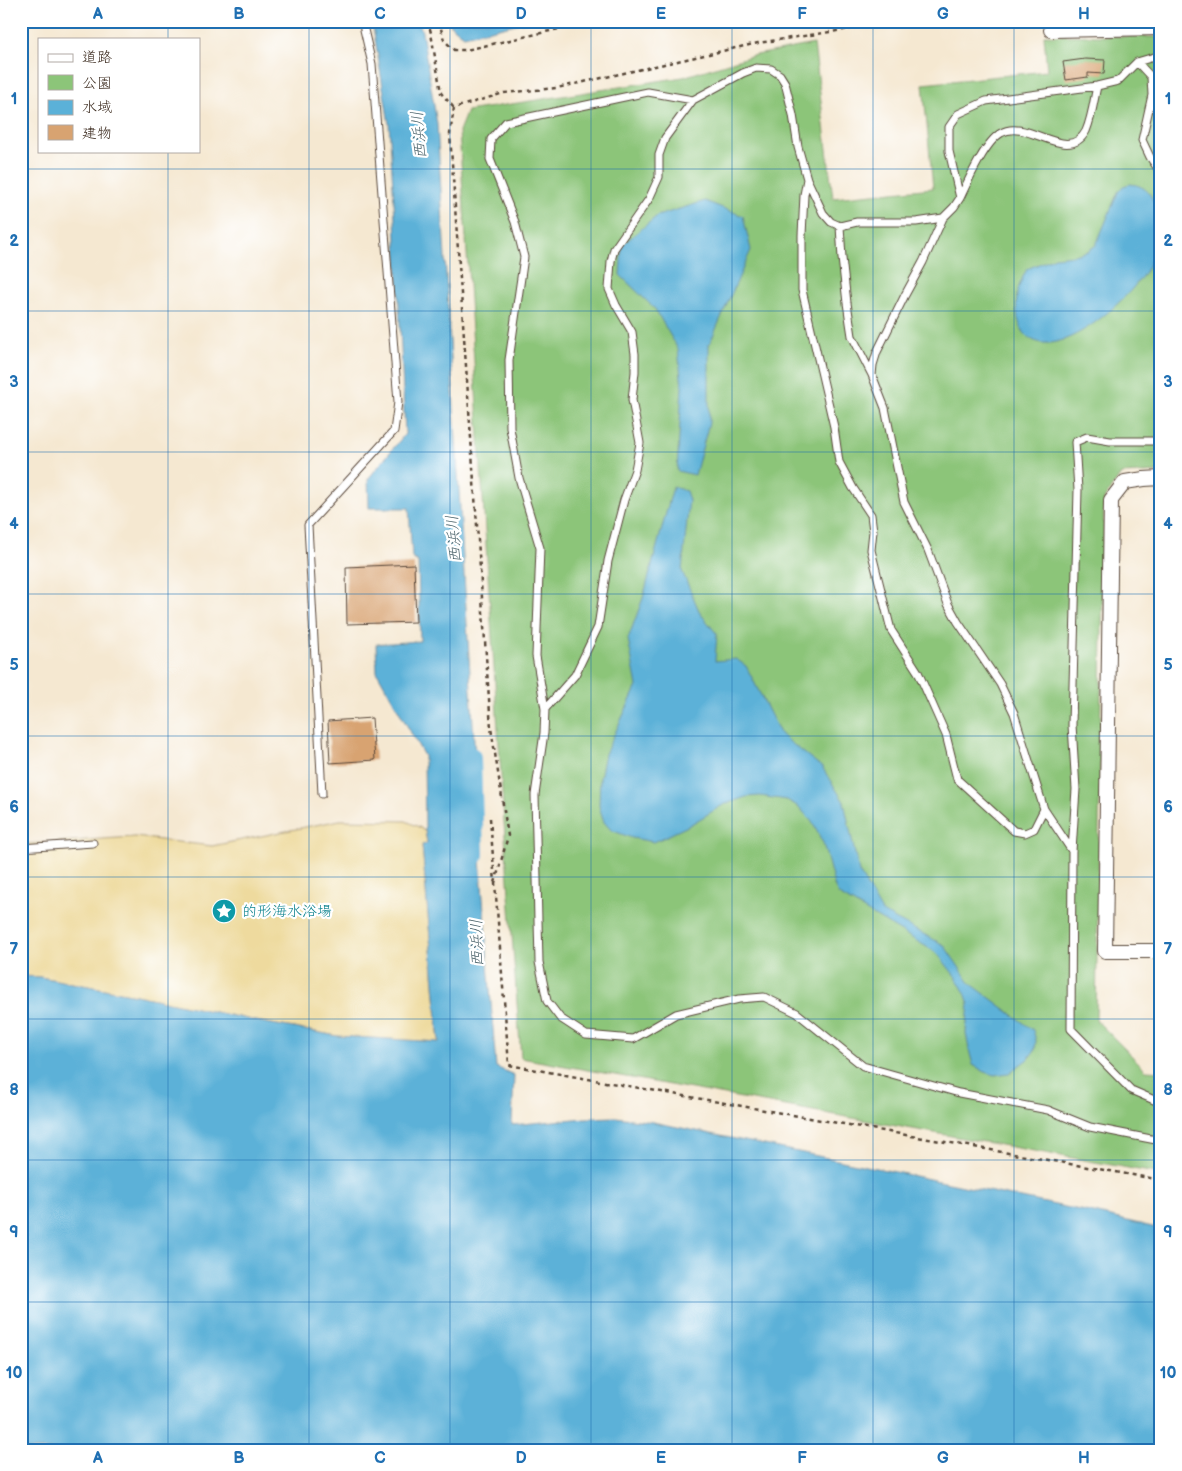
<svg xmlns="http://www.w3.org/2000/svg" width="1182" height="1471" viewBox="0 0 1182 1471" font-family="'Balsamiq Sans','Klee One',sans-serif">
<style>
.green{fill:#8cc579;stroke:#64784c}
.sand{fill:#eeda9e;stroke:#94825e}
.water{fill:#5bb1d8;stroke:#4b6e7b}
.lines{fill:none;stroke-linecap:round;stroke-linejoin:round}
.river{stroke:#5bb1d8;stroke-width:24}
.building{fill:#d8a371}
.service-casing{stroke:#574639;stroke-width:9}
.minor-casing{stroke:#574639;stroke-width:16}
.path{stroke:#574639;stroke-width:2.5;stroke-dasharray:4 4;stroke-linecap:butt}
.service{stroke:#fff;stroke-width:7}
.minor{stroke:#fff;stroke-width:14}
.grid{fill:none;stroke:#1f6fb2;stroke-width:1;stroke-opacity:0.55}
.labels{text-anchor:middle;stroke-width:4.5;stroke-linejoin:round;paint-order:stroke}
.culture-label{font-size:15px;fill:#0d838f;stroke:#fff;text-anchor:start}
.water-label{font-size:16px;font-style:italic;fill:#486068;stroke:#fff}
.neatline{fill:none;stroke:#1f6fb2;stroke-width:2}
.grid-label{font-size:16px;text-anchor:middle;font-weight:bold;fill:#1f6fb2}
</style>
<rect width="100%" height="100%" fill="#fff"/>
<filter id="ink" filterUnits="userSpaceOnUse"><feTurbulence type="fractalNoise" baseFrequency=".02" numOctaves="2"/><feDisplacementMap in="SourceGraphic" scale="10" xChannelSelector="R" yChannelSelector="G"/><feConvolveMatrix kernelMatrix="1 2 1 2 8 2 1 2 1" color-interpolation-filters="sRGB"/></filter>
<filter id="wash" filterUnits="userSpaceOnUse"><feTurbulence type="fractalNoise" baseFrequency=".0096" numOctaves="4" result="noise"/><feDisplacementMap in="SourceGraphic" scale="20" xChannelSelector="R" yChannelSelector="G"/><feGaussianBlur stdDeviation="1.12" result="paint"/><feColorMatrix in="noise" values="0 0 0 0 0 0 0 0 0 0 0 0 0 0 0 0 0 1.4 0 .05"/><feComposite in="paint" operator="in"/></filter>
<g filter="url(#wash)">
<rect width="100%" height="100%" fill="#f5e8d1"/>
<path class="green" d="M 1044,35 L 1161,37 L 1161,472 L 1121,474 L 1104,499 L 1096,1020 L 1146,1070 L 1161,1071 L 1161,1174 L 521,1058 L 507,867 L 459,131 L 467,111 L 683,77 L 751,56 L 814,44 L 833,198 L 933,188 L 923,84 L 1047,71 Z"/>
<path class="sand" d="M 340,820 L 406,821 L 425,830 L 427,843 L 422,845 L 439,1042 L 337,1036 L 261,1022 L 136,995 L 40,977 L 21,976 L 21,844 L 135,837 L 212,846 Z"/>
<path class="water" d="M 372,21 L 419,21 L 422,32 L 437,124 L 477,790 L 464,792 L 466,822 L 477,820 L 496,1067 L 514,1075 L 512,1125 L 585,1118 L 616,1117 L 653,1122 L 1094,1213 L 1161,1229 L 1161,1450 L 21,1450 L 21,976 L 40,977 L 136,995 L 261,1022 L 337,1036 L 439,1042 L 422,845 L 427,843 L 425,830 L 424,756 L 377,672 L 376,644 L 420,641 L 418,562 L 412,558 L 409,508 L 369,508 L 368,479 L 405,434 L 395,219 L 389,124 Z
M 449,21 L 529,21 L 464,36 L 451,26 Z
M 1130,184 C 1145,185 1152,194 1156,208 C 1162,227 1157,250 1148,267 C 1133,295 1076,347 1043,343 C 1018,340 1015,314 1017,295 C 1018,286 1023,277 1027,269 L 1055,257 L 1074,255 L 1088,251 L 1096,245 L 1118,192 L 1123,186 Z
M 705,201 L 743,216 L 751,250 L 709,345 L 709,423 L 695,475 L 677,471 L 682,387 L 678,349 L 655,309 L 620,275 L 622,245 L 657,216 Z
M 673,487 L 686,491 L 689,500 L 682,571 L 700,613 L 717,634 L 715,661 L 736,659 L 746,666 L 781,735 L 822,767 L 844,802 L 859,872 L 882,912 L 944,945 L 970,983 L 1033,1030 L 1036,1040 L 1035,1050 L 1028,1059 L 1009,1073 L 995,1075 L 985,1072 L 973,1065 L 969,1050 L 966,1033 L 969,1004 L 965,993 L 955,976 L 937,953 L 839,895 L 835,888 L 823,843 L 812,822 L 799,807 L 787,800 L 760,796 L 746,797 L 723,805 L 688,826 L 654,842 L 632,838 L 611,830 L 604,822 L 599,806 L 600,778 L 605,754 L 637,686 L 628,639 L 643,598 Z"/>
<g class="lines">
<path class="river" d="M 469,758 L 472,854"/>
</g>
<g id="blocks">
<path class="building" d="M 1085,59 L 1105,60 L 1104,74 L 1088,73 L 1088,77 L 1066,80 L 1063,62 Z
M 414,564 L 416,622 L 347,624 L 346,567 Z
M 372,718 L 375,760 L 330,763 L 328,721 Z"/>
</g>
</g>
<g filter="url(#ink)">
<use href="#blocks" fill-opacity="0" stroke="#574639" stroke-width="1"/>
<g class="lines">
<g class="service-casing">
<path id="service" d="M 1161,55 L 1137,62 L 1118,81 L 1097,86 L 986,101 L 958,114 L 949,127 L 949,151 L 960,198 L 954,207 L 943,218 L 916,222 L 857,222 L 840,226 L 831,222 L 823,213 L 807,179 L 798,147 L 793,115 L 785,83 L 780,75 L 771,69 L 756,68 L 743,73 L 693,100 L 648,92 L 506,122 L 491,139 L 490,159 L 515,222 L 524,257 L 509,360 L 510,428 L 519,478 L 540,548 L 536,656 L 545,709 L 544,733 L 535,795 L 539,962 L 547,1001 L 560,1018 L 586,1035 L 633,1039 L 676,1014 L 739,999 L 764,997 L 797,1013 L 863,1066 L 959,1093 L 1048,1110 L 1090,1127 L 1161,1141
M 1137,62 L 1151,77 L 1152,95 L 1142,140 L 1150,157 L 1161,173
M 807,179 L 804,195 L 802,235 L 802,290 L 834,427 L 839,462 L 853,488 L 871,515 L 873,531 L 871,550 L 891,630 L 918,672 L 946,735 L 957,779 L 1014,831 L 1025,833 L 1034,829 L 1044,809
M 960,198 C 968,181 985,142 1001,133 C 1027,117 1068,165 1086,131 C 1092,117 1094,100 1097,86
M 943,218 L 923,262 L 905,295 L 877,352 L 873,365 L 872,375 L 885,408 L 904,502 L 928,550 L 948,604 L 958,622 L 1000,684 L 1014,713 L 1044,809 L 1072,851
M 840,226 L 842,258 L 847,303 L 852,336 L 872,375
M 1161,441 L 1110,441 L 1087,437 L 1075,442 L 1078,490 L 1072,725 L 1076,789 L 1072,851 L 1071,1029 L 1131,1090 L 1161,1103
M 545,709 L 575,675 L 598,627 L 608,561 L 624,500 L 635,470 L 640,443 L 632,400 L 635,372 L 635,354 L 632,332 L 616,305 L 609,289 L 611,261 L 614,249 L 649,199 L 659,177 L 659,155 L 665,138 L 693,100
M 322,794 L 308,525 L 394,431 L 398,402 L 372,64 L 362,21
M 21,848 L 93,843"/>
</g>
<g class="minor-casing">
<path id="minor" d="M 1051,30 L 1161,28
M 1161,478 L 1144,479 L 1125,482 L 1111,500 L 1105,951 L 1161,951"/>
</g>
<path class="path" d="M 428,21 L 431,33 L 441,93 L 454,108
M 439,21 L 444,40 L 454,50 L 466,50 L 594,21
M 490,818 L 509,1065 L 1161,1180
M 495,883 L 508,836 L 491,728 L 450,134 L 454,108 L 504,93 L 557,88 L 758,43 L 902,21"/>
<use href="#service" class="service"/>
<use href="#minor" class="minor"/>
</g>
</g>
<path class="grid" d="M 168,21 L 168,39M 309,21 L 309,1450M 450,21 L 450,1450M 591,21 L 591,1450M 732,21 L 732,1450M 873,21 L 873,1450M 1014,21 L 1014,1450M 168,151 L 168,1450M 21,169 L 1161,169M 21,311 L 1161,311M 21,452 L 1161,452M 21,594 L 1161,594M 21,736 L 1161,736M 21,877 L 1161,877M 21,1019 L 1161,1019M 21,1160 L 1161,1160M 21,1302 L 1161,1302"/>
<defs>
<g id="sight-disc" transform="scale(1.25)"><circle r="9.5" fill="#0f9aa8" stroke="#fff"/><path d="M0-6L1.8-2.2L6-1.7L2.9 1.2L3.7 5.4L0 3.3L-3.7 5.4L-2.9 1.2L-6-1.7L-1.8-2.2Z" fill="#fff"/></g>
</defs>
<g fill-rule="evenodd">
<use href="#sight-disc" x="224" y="911"/>
</g>
<g class="labels">
<g class="culture-label">
<text x="242" y="916">的形海水浴場</text>
</g>
<g class="water-label">
<text transform="translate(418 135) rotate(-95)" y="6">西浜川</text>
<text transform="translate(453 539) rotate(-95)" y="6">西浜川</text>
<text transform="translate(476 943) rotate(-92)" y="6">西浜川</text>
</g>
</g>
<rect width="1182" height="1471" fill="none" stroke="#fff" stroke-width="55"/>
<rect x="38" y="38" width="162" height="115" fill="#ffffff" stroke="#b1aaa5"/>
<rect x="48" y="54" width="25" height="8" fill="#ffffff" stroke="#b1aaa5"/>
<text x="82" y="62" font-size="15" fill="#3b2a1e">道路</text>
<rect x="48" y="75" width="25" height="15" fill="#8cc579" stroke="#b1aaa5"/>
<text x="82" y="88" font-size="15" fill="#3b2a1e">公園</text>
<rect x="48" y="100" width="25" height="15" fill="#5bb1d8" stroke="#b1aaa5"/>
<text x="82" y="112" font-size="15" fill="#3b2a1e">水域</text>
<rect x="48" y="125" width="25" height="15" fill="#d8a371" stroke="#b1aaa5"/>
<text x="82" y="138" font-size="15" fill="#3b2a1e">建物</text>
<rect x="28" y="28" width="1126" height="1416" class="neatline"/>
<g class="grid-label">
<text x="98" y="19">A</text>
<text x="239" y="19">B</text>
<text x="380" y="19">C</text>
<text x="521" y="19">D</text>
<text x="661" y="19">E</text>
<text x="802" y="19">F</text>
<text x="943" y="19">G</text>
<text x="1084" y="19">H</text>
<text x="14" y="104">1</text>
<text x="1168" y="104">1</text>
<text x="14" y="246">2</text>
<text x="1168" y="246">2</text>
<text x="14" y="387">3</text>
<text x="1168" y="387">3</text>
<text x="14" y="529">4</text>
<text x="1168" y="529">4</text>
<text x="14" y="670">5</text>
<text x="1168" y="670">5</text>
<text x="14" y="812">6</text>
<text x="1168" y="812">6</text>
<text x="14" y="954">7</text>
<text x="1168" y="954">7</text>
<text x="14" y="1095">8</text>
<text x="1168" y="1095">8</text>
<text x="14" y="1237">9</text>
<text x="1168" y="1237">9</text>
<text x="14" y="1378">10</text>
<text x="1168" y="1378">10</text>
<text x="98" y="1463">A</text>
<text x="239" y="1463">B</text>
<text x="380" y="1463">C</text>
<text x="521" y="1463">D</text>
<text x="661" y="1463">E</text>
<text x="802" y="1463">F</text>
<text x="943" y="1463">G</text>
<text x="1084" y="1463">H</text>
</g>
</svg>
